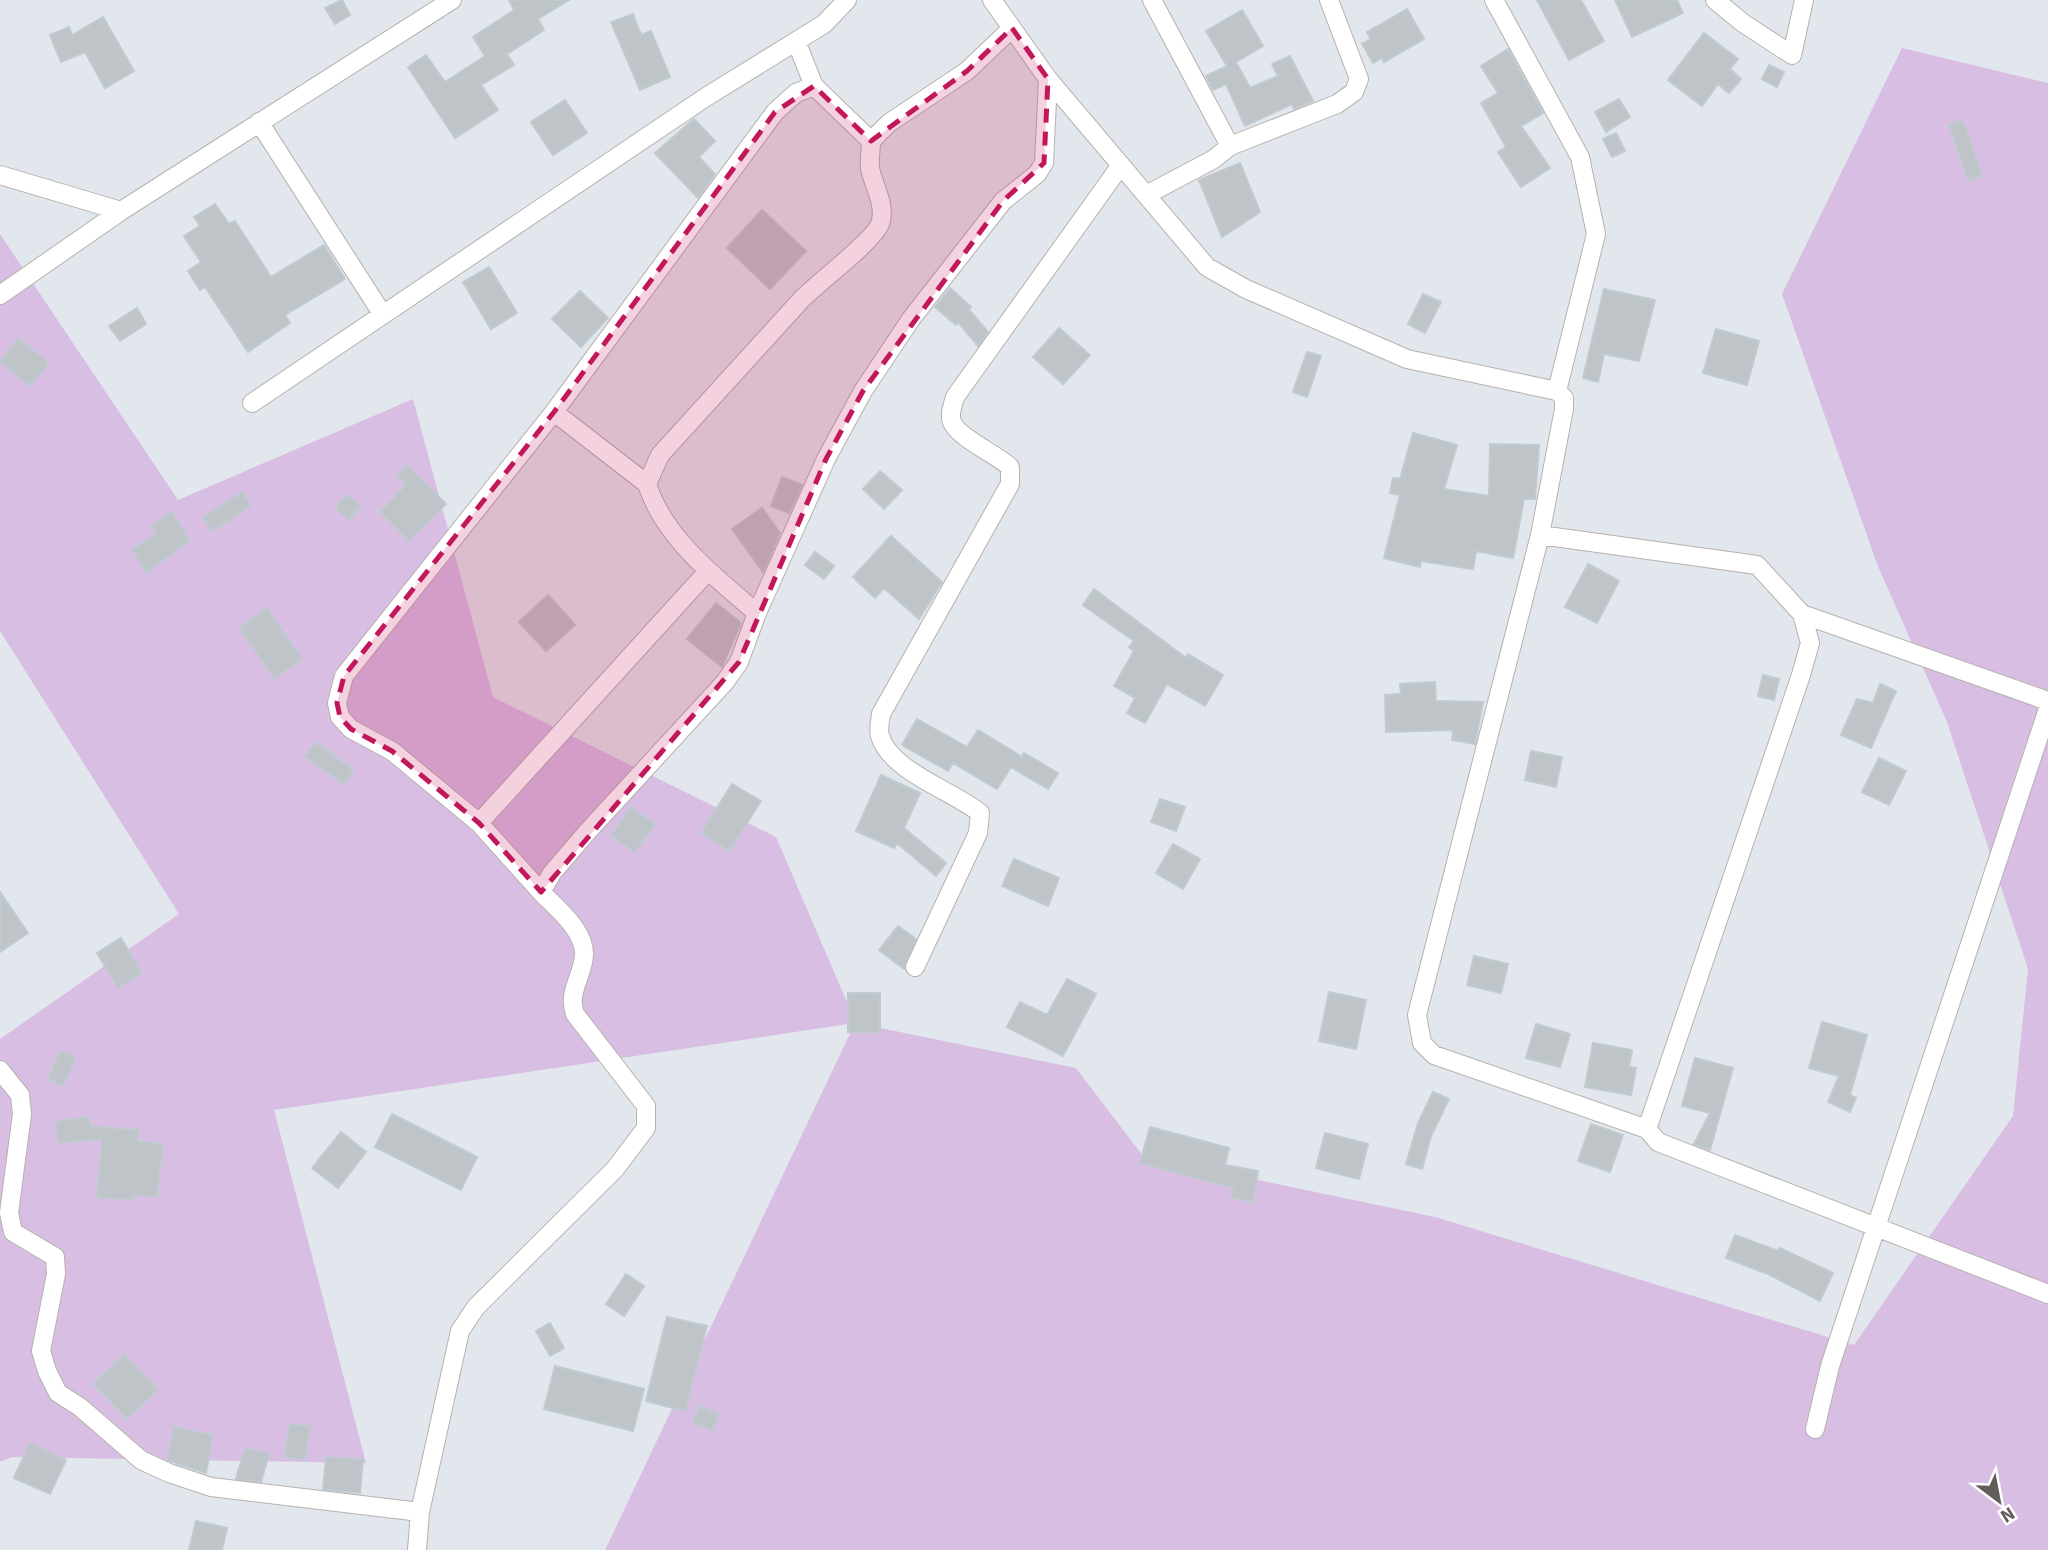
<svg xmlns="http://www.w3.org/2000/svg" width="2048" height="1550" viewBox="0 0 2048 1550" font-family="'Source Sans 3',sans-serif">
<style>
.green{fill:#d9bee4}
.building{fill:#bec4c7;stroke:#c0cad1;stroke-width:2}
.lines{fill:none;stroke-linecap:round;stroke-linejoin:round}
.minor-casing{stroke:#b7b1af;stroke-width:20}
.minor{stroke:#fff;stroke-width:18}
.marked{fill:#c2185b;fill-opacity:0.2;stroke:#c2185b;stroke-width:5;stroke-dasharray:14 9;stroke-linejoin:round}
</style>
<rect width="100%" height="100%" fill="#e1e7ec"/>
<path class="green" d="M 1902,48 L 2048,83 L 2048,1550 L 605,1550 L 855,1023 L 274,1110 L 366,1463 L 12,1457 L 0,1462 L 0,1039 L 179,914 L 0,631 L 0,234 L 178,500 L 413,399 L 493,697 L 776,837 L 856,1023 L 1076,1068 L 1143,1156 L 1435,1217 L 1854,1345 L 2013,1116 L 2028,969 L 1947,722 L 1877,564 L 1782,294 Z"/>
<path class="building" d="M 342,0 L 350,15 L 335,24 L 325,8 Z
M 509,0 L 569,0 L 538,19 L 544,30 L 507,54 L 514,65 L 481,85 L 498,110 L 455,138 L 408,67 L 426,55 L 445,82 L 485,56 L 473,37 L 514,10 Z
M 1537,0 L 1581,0 L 1604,41 L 1569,60 Z
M 1615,0 L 1677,0 L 1683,13 L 1632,37 Z
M 1407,9 L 1424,39 L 1384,62 L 1382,58 L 1373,63 L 1362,44 L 1371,39 L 1367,32 Z
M 1242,10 L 1263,46 L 1236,62 L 1250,88 L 1278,76 L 1272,64 L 1290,56 L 1313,101 L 1294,109 L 1292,104 L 1245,126 L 1226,84 L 1213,90 L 1206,76 L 1227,66 L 1206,31 Z
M 633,14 L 641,35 L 651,31 L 670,77 L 640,90 L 611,22 Z
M 103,17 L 134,71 L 105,88 L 85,52 L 61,62 L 50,35 L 69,27 L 72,35 Z
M 1704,33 L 1738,59 L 1730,69 L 1741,79 L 1729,93 L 1718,84 L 1702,106 L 1668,80 Z
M 1508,49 L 1543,113 L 1521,126 L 1550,168 L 1521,187 L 1498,152 L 1506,147 L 1481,103 L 1498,93 L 1481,66 Z
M 1769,65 L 1784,72 L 1777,87 L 1762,79 Z
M 1619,99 L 1630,117 L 1606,132 L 1595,112 Z
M 565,100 L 587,133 L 553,155 L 531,122 Z
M 694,119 L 715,141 L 699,157 L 715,174 L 698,198 L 655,153 Z
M 1963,120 L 1982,176 L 1968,181 L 1949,125 Z
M 1616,133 L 1625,151 L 1612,157 L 1603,139 Z
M 1240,163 L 1260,212 L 1222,237 L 1199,180 Z
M 215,204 L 229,224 L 235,221 L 271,277 L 324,245 L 345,279 L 285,315 L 290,323 L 248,352 L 205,287 L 200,290 L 188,271 L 201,262 L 184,236 L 200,226 L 194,217 Z
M 762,210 L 806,251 L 770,289 L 727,248 Z
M 489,267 L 517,313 L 491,329 L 463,282 Z
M 950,288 L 971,307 L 969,310 L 988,332 L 978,346 L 958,322 L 956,325 L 935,307 Z
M 1604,289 L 1655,300 L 1639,361 L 1604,354 L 1598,382 L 1583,378 Z
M 580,291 L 608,318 L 581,347 L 552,319 Z
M 1423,294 L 1441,302 L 1425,333 L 1408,324 Z
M 137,308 L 146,324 L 120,341 L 109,326 Z
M 1059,328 L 1090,355 L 1063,384 L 1033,357 Z
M 1716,329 L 1759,341 L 1747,385 L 1703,373 Z
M 18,338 L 49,363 L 30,386 L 0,362 Z
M 1307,352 L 1321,356 L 1307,397 L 1293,392 Z
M 1413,433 L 1457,445 L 1444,489 L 1489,496 L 1490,444 L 1539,445 L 1535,499 L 1524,499 L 1513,558 L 1476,551 L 1473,569 L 1421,561 L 1420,567 L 1384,558 L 1400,495 L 1390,493 L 1393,478 L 1400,479 Z
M 407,465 L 446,504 L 409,541 L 380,512 L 406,485 L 397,476 Z
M 880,471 L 902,490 L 884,509 L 863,489 Z
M 782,477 L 802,485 L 789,513 L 771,506 Z
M 242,492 L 251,506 L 212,531 L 203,517 Z
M 347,494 L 361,506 L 349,520 L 335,508 Z
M 762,508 L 780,533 L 763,572 L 732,529 Z
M 172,512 L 190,540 L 146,573 L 132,549 L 156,534 L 151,526 Z
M 891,536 L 942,582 L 919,619 L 884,588 L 875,598 L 853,577 Z
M 815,552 L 834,566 L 824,579 L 805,565 Z
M 1588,564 L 1619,581 L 1597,623 L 1565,607 Z
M 1094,589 L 1186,658 L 1188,654 L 1223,675 L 1205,706 L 1167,684 L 1145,723 L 1127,713 L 1135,698 L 1114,686 L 1134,651 L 1129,647 L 1134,641 L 1083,605 Z
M 548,595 L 575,625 L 546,651 L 519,622 Z
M 716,603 L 741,623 L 722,667 L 687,639 Z
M 267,608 L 302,659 L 274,678 L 239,628 Z
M 1763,675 L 1779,679 L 1774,700 L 1758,696 Z
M 1435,682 L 1436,701 L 1483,702 L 1475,744 L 1452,740 L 1453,730 L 1386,732 L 1385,695 L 1401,694 L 1400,684 Z
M 1880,684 L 1896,691 L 1871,748 L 1841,735 L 1857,699 L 1873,703 Z
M 917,719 L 967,747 L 978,730 L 1022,757 L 1024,753 L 1058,773 L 1048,789 L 1011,767 L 997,789 L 953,763 L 948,771 L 902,745 Z
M 316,742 L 354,770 L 344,785 L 305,756 Z
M 1531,751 L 1562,757 L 1556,787 L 1525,780 Z
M 1879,758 L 1906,771 L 1889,805 L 1862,792 Z
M 881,775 L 920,793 L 904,828 L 946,863 L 936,876 L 897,843 L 894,848 L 856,831 Z
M 732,784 L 761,801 L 729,851 L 701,833 Z
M 1160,799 L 1185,807 L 1176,831 L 1151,822 Z
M 631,807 L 655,824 L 635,852 L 611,835 Z
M 1173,844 L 1200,859 L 1183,889 L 1156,873 Z
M 1014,859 L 1059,878 L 1048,906 L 1002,886 Z
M 0,892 L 28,933 L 0,952 Z
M 898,926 L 916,939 L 904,969 L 879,950 Z
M 121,938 L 142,973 L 118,988 L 97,953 Z
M 1474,956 L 1508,964 L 1501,993 L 1467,985 Z
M 1067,979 L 1096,994 L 1063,1056 L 1007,1027 L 1020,1002 L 1047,1015 Z
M 1329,992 L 1366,1000 L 1356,1049 L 1319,1041 Z
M 848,993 L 880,993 L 880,1032 L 848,1032 Z
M 1822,1022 L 1867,1035 L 1850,1095 L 1856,1098 L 1850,1112 L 1828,1102 L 1839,1076 L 1809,1068 Z
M 1536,1024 L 1570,1034 L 1560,1067 L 1526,1058 Z
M 1593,1043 L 1632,1050 L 1629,1067 L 1636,1068 L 1631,1095 L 1585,1087 Z
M 60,1051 L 76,1058 L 63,1086 L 48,1079 Z
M 1695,1058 L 1733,1068 L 1710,1150 L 1694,1144 L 1710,1113 L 1682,1106 Z
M 1433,1092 L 1449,1099 L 1431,1136 L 1422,1169 L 1406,1164 L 1418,1123 Z
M 392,1114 L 477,1157 L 461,1190 L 375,1147 Z
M 90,1117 L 91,1126 L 139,1130 L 138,1141 L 163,1144 L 157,1197 L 133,1195 L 132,1200 L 97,1197 L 102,1139 L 58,1143 L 56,1121 Z
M 1591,1124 L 1623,1135 L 1610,1172 L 1578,1161 Z
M 1150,1127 L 1229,1148 L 1225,1165 L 1258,1171 L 1253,1202 L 1231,1198 L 1233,1188 L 1140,1163 Z
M 341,1132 L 366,1152 L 338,1188 L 312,1168 Z
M 1325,1133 L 1368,1144 L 1359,1179 L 1316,1168 Z
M 1735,1235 L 1778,1251 L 1780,1248 L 1833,1273 L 1820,1301 L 1768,1274 L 1726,1258 Z
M 626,1274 L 644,1286 L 624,1316 L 606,1304 Z
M 667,1317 L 707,1326 L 685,1411 L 646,1401 Z
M 550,1323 L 564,1348 L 550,1356 L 536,1331 Z
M 124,1354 L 158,1390 L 127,1419 L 93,1384 Z
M 555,1366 L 644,1389 L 633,1431 L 544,1409 Z
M 700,1406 L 719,1414 L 712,1430 L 693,1422 Z
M 289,1424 L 310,1426 L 305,1460 L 285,1457 Z
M 174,1427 L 213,1435 L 206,1473 L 167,1460 Z
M 30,1443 L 66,1460 L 50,1494 L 14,1478 Z
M 245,1448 L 269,1454 L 261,1482 L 236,1479 Z
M 326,1457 L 363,1459 L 360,1493 L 323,1489 Z
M 196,1521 L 227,1528 L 222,1550 L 189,1550 Z"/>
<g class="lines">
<g class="minor-casing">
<path id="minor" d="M 992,0 L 1048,79 L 1207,267 L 1246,289 L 1407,359 L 1557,391 L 1564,398 L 1564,409 L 1540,535 L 1417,1015 L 1422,1043 L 1434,1055 L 1647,1129 L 1658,1142 L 2048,1294
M 1152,0 L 1230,146
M 1494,0 L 1580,157 L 1596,234 L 1557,391
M 1715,0 L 1743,23 L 1792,55 L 1804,0
M 796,41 L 814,86 L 871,141
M 259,122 L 383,315
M 0,175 L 121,211
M 1146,195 L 1214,159 L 1230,146 L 1337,104 L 1354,92 L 1359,79 L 1329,0
M 0,295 L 121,211 L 452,0
M 252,403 L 706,97 L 824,24 L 847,0
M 554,412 L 647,484
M 1540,535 L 1757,565 L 1802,614 L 1810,643 L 1801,675 L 1647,1129
M 757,613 C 715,577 664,538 647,484 L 660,455 L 801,300 C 817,283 878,238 881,221 C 885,202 873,185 870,168 C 869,160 871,150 871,141 L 889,123 L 967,71 L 1012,28
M 1802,614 L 2048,701
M 479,823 L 708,571
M 541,892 L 479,823 L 392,751 L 351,729 L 340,717 L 337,703 L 344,676 L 554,412 L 775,112 L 796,93 L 814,86
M 915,967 L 978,833 L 980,813 C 953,791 890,771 880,736 C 878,730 880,721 881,714 L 1010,484 L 1010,467 C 997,455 960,438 953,424 C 948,416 953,405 955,397 L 1121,165
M 0,1070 L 20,1095 L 22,1114 L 9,1213 L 13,1232 L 55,1257 L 56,1274 L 41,1351 L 47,1371 L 58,1393 L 80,1407 L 141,1460 L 169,1473 L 211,1487 L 420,1512
M 1815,1429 L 1830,1366 L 2048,709
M 417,1550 L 420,1512 L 460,1331 L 476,1307 L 615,1169 L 646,1128 L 646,1106 L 575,1014 C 567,992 583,976 584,955 C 585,930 556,908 541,892 L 552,873 L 588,831 L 725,682 L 739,662 L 757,613 L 826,459 L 863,391 L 911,319 L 1003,201 L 1037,174 L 1044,163 L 1048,79"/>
</g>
<use href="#minor" class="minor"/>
</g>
<path class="marked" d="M 1012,28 L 1048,79 L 1044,163 L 1003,201 L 863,391 L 826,459 L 739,662 L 541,892 L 479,823 L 392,751 L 351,729 L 340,717 L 337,703 L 344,676 L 554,412 L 775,112 L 814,86 L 871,141 L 967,71 Z"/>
<g transform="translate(1999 1501) rotate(148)" stroke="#ffffff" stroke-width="5" paint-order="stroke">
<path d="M0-5L12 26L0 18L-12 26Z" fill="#625c5a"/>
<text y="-10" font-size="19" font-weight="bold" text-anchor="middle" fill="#625c5a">N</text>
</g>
</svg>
